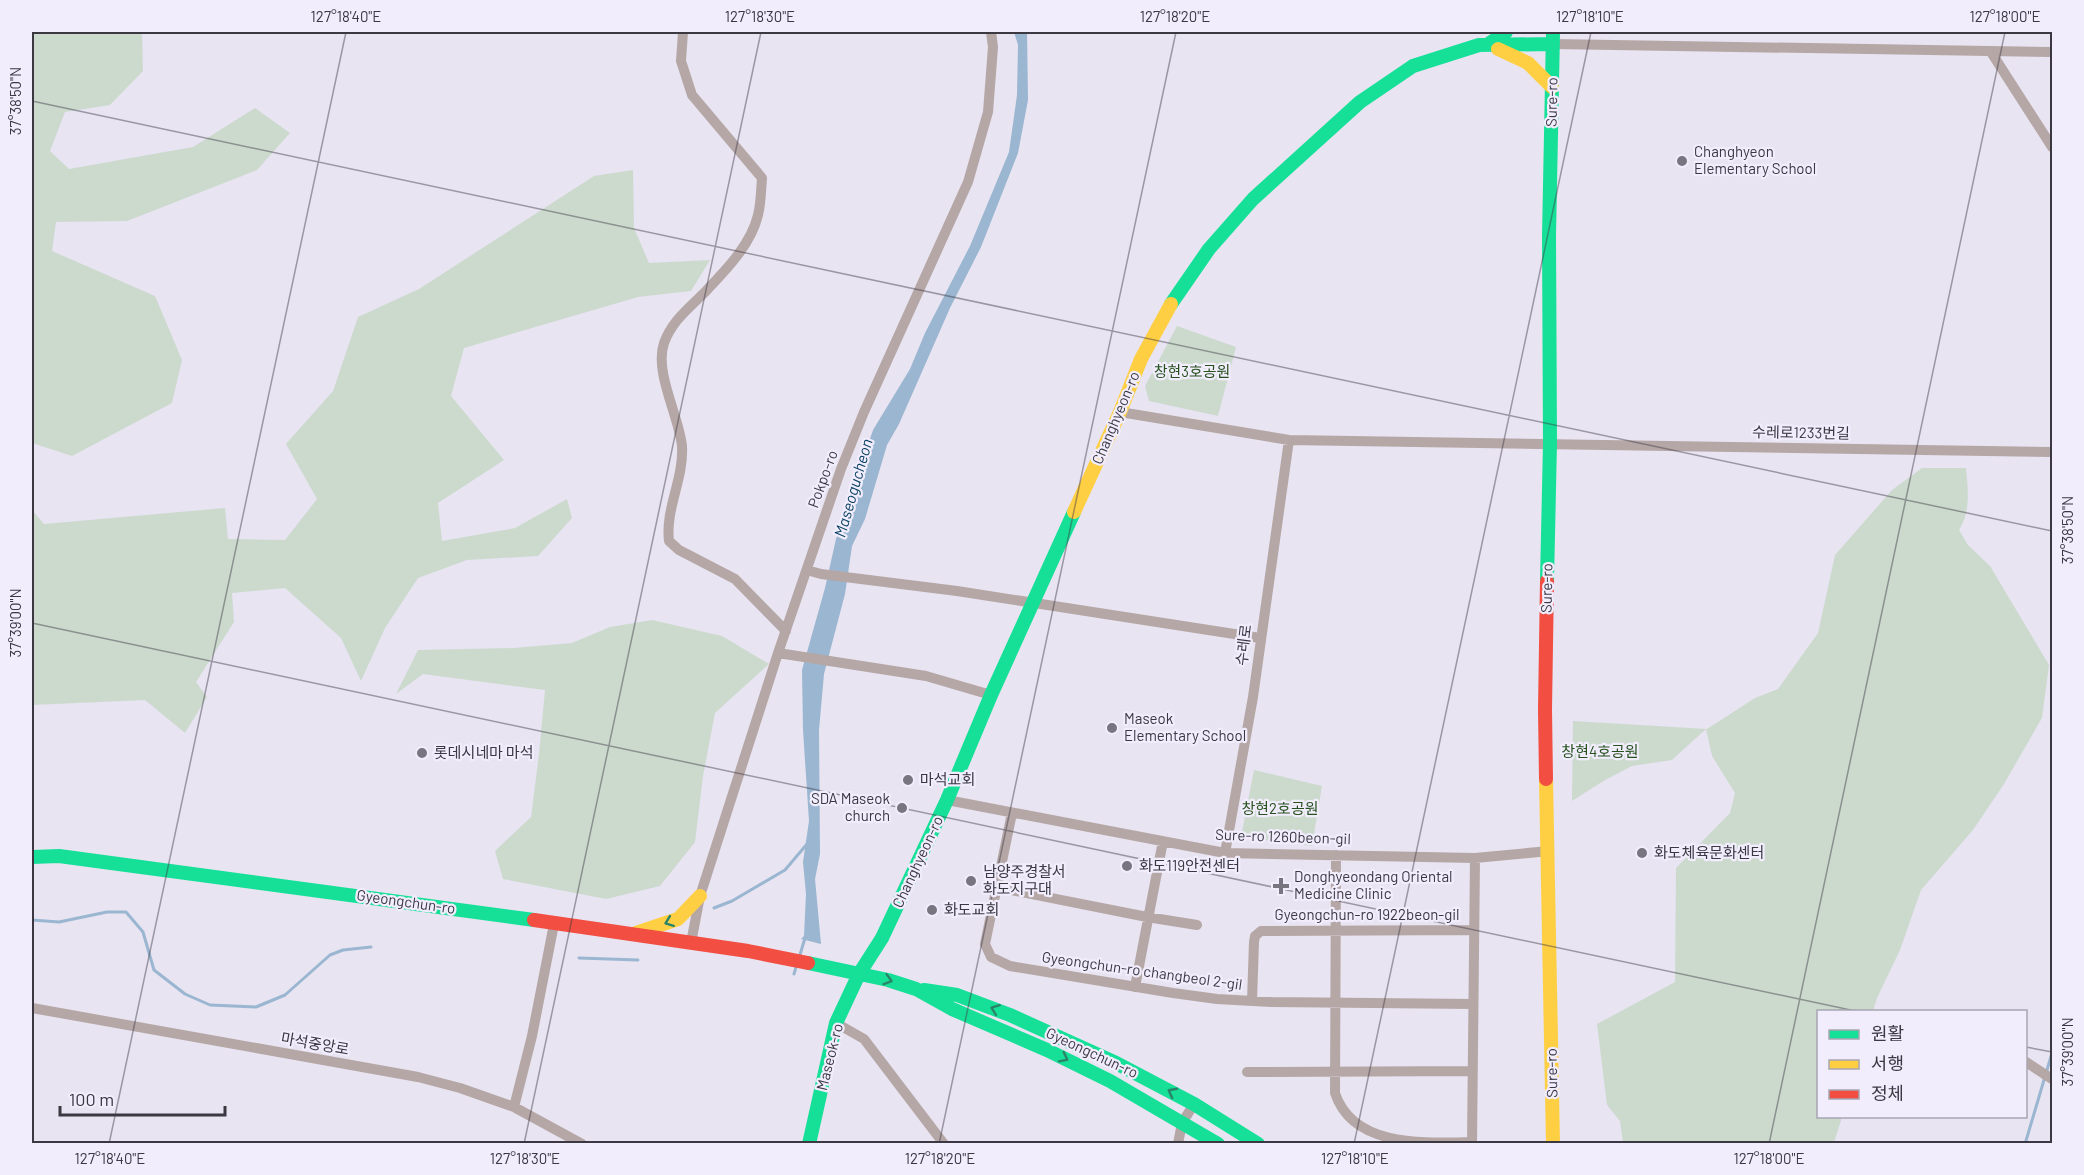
<svg xmlns="http://www.w3.org/2000/svg" width="2084" height="1175" viewBox="0 0 2084 1175" font-family="Barlow,'Noto Sans KR',sans-serif">
<style>
.green{fill:#ccdace}
.water{fill:#9ab6d0}
.lines{fill:none;stroke-linecap:round;stroke-linejoin:round}
.stream{stroke:#9ab6d0;stroke-width:3}
.street{stroke:#b5a7a6;stroke-width:10}
.fast{stroke:#16e098;stroke-width:14}
.slow{stroke:#ffcf43;stroke-width:14}
.jam{stroke:#f24e42;stroke-width:14}
.rail{stroke:#aba3a6;stroke-width:3;stroke-dasharray:12 6;stroke-linecap:butt}
.oneway{stroke:#2a8469}
.ticks{fill:none;stroke:#3b3842;stroke-width:1.5;stroke-opacity:0.45}
.poi-dot{fill:#787480;stroke:#f1edfd;stroke-width:2}
.labels{text-anchor:middle;stroke-width:4.5;stroke-linejoin:round;paint-order:stroke}
.street-label{font-size:15px;fill:#3b3842;stroke:#f1edfd}
.poi-label{font-size:15px;fill:#3b3842;stroke:#f1edfd;text-anchor:start}
.park-label{font-size:15px;fill:#26511d;stroke:#f1edfd}
.water-label{font-size:16px;font-style:italic;fill:#0c4362;stroke:#f1edfd}
.neatline{fill:none;stroke:#3b3842;stroke-width:2}
.ticks-label{font-size:15px;text-anchor:middle;fill:#3b3842}
</style>
<rect width="100%" height="100%" fill="#e8e4f2"/>
<path class="green" d="M 32,32 L 142,32 L 143,71 L 110,105 L 65,112 L 50,151 L 69,169 L 193,147 L 255,108 L 290,133 L 257,170 L 127,221 L 56,222 L 52,251 L 155,296 L 182,360 L 172,403 L 72,456 L 32,443 Z
M 633,170 L 634,228 L 649,263 L 710,260 L 691,291 L 638,297 L 464,348 L 451,396 L 504,460 L 438,503 L 442,541 L 515,528 L 567,499 L 572,518 L 538,556 L 467,560 L 418,578 L 385,628 L 361,681 L 341,638 L 285,588 L 232,593 L 234,622 L 196,682 L 207,697 L 185,733 L 145,700 L 32,705 L 32,510 L 44,524 L 225,508 L 228,539 L 285,540 L 317,499 L 286,444 L 333,391 L 358,317 L 419,289 L 594,176 Z
M 1177,326 L 1236,347 L 1218,416 L 1149,401 L 1145,386 Z
M 1922,468 L 1966,468 C 1968,490 1971,511 1959,530 L 1968,545 L 1990,566 L 2049,665 L 2042,718 L 2004,784 L 1973,830 L 1921,890 L 1900,950 L 1877,998 L 1873,1011 L 1818,1012 L 1818,1116 L 1842,1117 L 1834,1143 L 1623,1143 L 1620,1121 L 1607,1105 L 1597,1024 L 1675,982 L 1676,868 L 1730,813 L 1735,793 L 1712,756 L 1706,729 L 1672,760 L 1632,766 L 1605,780 L 1572,801 L 1573,721 L 1707,729 L 1755,698 L 1778,689 L 1818,633 L 1835,555 L 1892,490 Z
M 652,620 L 722,636 L 769,664 L 715,713 L 703,776 L 695,842 L 660,886 L 606,899 L 503,879 L 495,851 L 531,817 L 539,754 L 545,690 L 423,674 L 396,694 L 418,650 L 514,648 L 572,643 L 610,627 Z
M 1254,770 L 1322,786 L 1312,846 L 1241,837 Z"/>
<path class="water" d="M 1014,32 L 1027,32 L 1028,100 L 1018,153 L 981,247 L 950,308 L 899,424 L 887,445 L 865,519 L 852,546 L 845,594 L 824,674 L 819,730 L 820,854 L 815,879 L 821,944 L 801,939 L 804,936 L 806,894 L 803,862 L 809,821 L 803,730 L 802,670 L 825,588 L 836,539 L 873,430 L 910,369 L 925,333 L 970,246 L 1009,152 L 1017,95 L 1018,45 Z"/>
<g class="lines">
<path class="stream" d="M 714,908 L 732,901 L 785,870 L 807,844
M 32,920 L 59,922 L 107,912 L 126,912 L 143,932 L 154,970 L 185,994 L 210,1005 L 256,1007 L 285,995 L 330,955 L 343,950 L 371,947
M 579,958 L 638,960
M 799,958 L 805,938
M 794,974 L 797,964
M 2025,1144 L 2052,1053"/>
<path class="street" d="M 683,32 L 681,61 L 692,95 L 762,178 C 761,190 761,203 758,215 C 751,245 725,271 704,293 C 688,309 672,321 664,343 C 654,372 679,416 682,446 C 684,479 665,509 669,541 L 679,550 L 735,579 L 786,631
M 1553,44 L 2052,52
M 1991,52 L 2052,147
M 1120,412 L 1289,440 L 2052,452
M 807,570 L 821,574 L 957,591 L 1260,638
M 778,653 L 926,676 L 991,695
M 947,800 L 1225,853 L 1475,858 L 1549,851
M 1012,813 L 985,944 L 991,957 L 1010,966 L 1173,993 L 1217,999 L 1271,1002 L 1473,1004
M 1225,853 L 1253,697 L 1289,440
M 1336,855 L 1335,1093 C 1353,1148 1425,1143 1472,1142
M 996,887 L 1147,917 L 1197,925
M 691,943 L 700,896 L 778,653 L 841,469 L 864,412 L 968,182 L 988,112 L 993,47 L 991,32
M 1135,987 L 1163,841
M 1252,1001 L 1254,942 L 1255,936 L 1261,931 L 1474,930
M 32,1008 L 418,1077 L 460,1088 L 514,1107 L 582,1144
M 836,1023 L 864,1039 L 944,1144
M 2026,1062 L 2052,1079
M 1247,1072 L 1472,1071
M 514,1107 L 532,1036 L 554,924
M 1178,1144 L 1182,1123 L 1194,1104
M 1472,1144 L 1475,858"/>
<path class="fast" d="M 1487,45 L 1506,32
M 1171,304 L 1209,249 L 1253,199 L 1360,102 L 1413,66 L 1479,45 L 1553,44
M 1547,581 L 1550,443 L 1549,236 L 1553,32
M 32,857 L 59,856 L 534,920
M 808,963 L 888,980 L 916,989 L 952,1009 L 1047,1050 L 1110,1081 L 1218,1144
M 924,990 L 957,995 L 1010,1015 L 1116,1063 L 1194,1104 L 1258,1144
M 809,1144 L 836,1023 L 859,974 L 882,938 L 947,800 L 991,695 L 1074,512"/>
<path class="slow" d="M 1498,49 L 1528,63 L 1552,87
M 1074,512 L 1120,412 L 1141,359 L 1171,304
M 1546,779 L 1553,1144
M 636,933 L 678,919 L 700,896"/>
<path class="jam" d="M 1546,779 L 1545,709 L 1547,581
M 534,920 L 748,951 L 808,963"/>
<path class="rail" d="M 32,1142 L 38,1144"/>
</g>
<defs><path id="oneway-chevron" d="M-2-3.5L2.5 0L-2 3.5" fill="none" stroke-width="1.6" stroke-linecap="round" stroke-linejoin="round" transform="scale(1.5)"/></defs>
<g class="oneway">
<use href="#oneway-chevron" transform="translate(669 922) rotate(159)"/>
<use href="#oneway-chevron" transform="translate(888 980) rotate(16)"/>
<use href="#oneway-chevron" transform="translate(995 1009) rotate(-159)"/>
<use href="#oneway-chevron" transform="translate(1064 1058) rotate(27)"/>
<use href="#oneway-chevron" transform="translate(1172 1092) rotate(-152)"/>
</g>
<path class="ticks" d="M 32,101 L 2052,531M 32,623 L 1860,1012M 2026,1047 L 2052,1052M 109,1144 L 346,32M 524,1144 L 761,32M 939,1144 L 1176,32M 1354,1144 L 1591,32M 1769,1144 L 2005,32"/>
<g class="poi-dot">
<circle cx="1682" cy="161" r="6"/>
<circle cx="1112" cy="728" r="6"/>
<circle cx="422" cy="753" r="6"/>
<circle cx="908" cy="780" r="6"/>
<circle cx="902" cy="808" r="6"/>
<circle cx="1642" cy="853" r="6"/>
<circle cx="1127" cy="866" r="6"/>
<circle cx="971" cy="881" r="6"/>
<path d="M1278 877h6v6h6v6h-6v6h-6v-6h-6v-6h6z"/>
<circle cx="932" cy="910" r="6"/>
</g>
<g class="labels">
<g class="street-label">
<text transform="translate(1552 102) rotate(-89)" y="5">Sure-ro</text>
<text transform="translate(1116 418) rotate(-67)" y="5">Changhyeon-ro</text>
<text transform="translate(1801 433) rotate(1)" y="5">수레로1233번길</text>
<text transform="translate(823 479) rotate(-70)" y="5">Pokpo-ro</text>
<text transform="translate(1547 588) rotate(-89)" y="5">Sure-ro</text>
<text transform="translate(1244 645) rotate(-83)" y="5">수레로</text>
<text transform="translate(1283 837) rotate(2)" y="5">Sure-ro 1260beon-gil</text>
<text transform="translate(918 862) rotate(-65)" y="5">Changhyeon-ro</text>
<text transform="translate(406 902) rotate(8)" y="5">Gyeongchun-ro</text>
<text x="1367" y="920">Gyeongchun-ro 1922beon-gil</text>
<text transform="translate(1142 971) rotate(8)" y="5">Gyeongchun-ro changbeol 2-gil</text>
<text transform="translate(315 1044) rotate(10)" y="5">마석중앙로</text>
<text transform="translate(1092 1053) rotate(25)" y="5">Gyeongchun-ro</text>
<text transform="translate(830 1057) rotate(-76)" y="5">Maseok-ro</text>
<text transform="translate(1552 1073) rotate(-91)" y="5">Sure-ro</text>
</g>
<g class="poi-label">
<text x="1694" y="157">Changhyeon<tspan x="1694" dy="17">Elementary School</tspan></text>
<text x="1124" y="724">Maseok<tspan x="1124" dy="17">Elementary School</tspan></text>
<text x="434" y="758">롯데시네마 마석</text>
<text x="920" y="785">마석교회</text>
<text x="890" y="804" text-anchor="end">SDA Maseok<tspan x="890" dy="17">church</tspan></text>
<text x="1654" y="858">화도체육문화센터</text>
<text x="1139" y="871">화도119안전센터</text>
<text x="983" y="877">남양주경찰서<tspan x="983" dy="17">화도지구대</tspan></text>
<text x="1294" y="882">Donghyeondang Oriental<tspan x="1294" dy="17">Medicine Clinic</tspan></text>
<text x="944" y="915">화도교회</text>
</g>
<g class="park-label">
<text x="1192" y="377">창현3호공원</text>
<text x="1600" y="757">창현4호공원</text>
<text x="1280" y="814">창현2호공원</text>
</g>
<g class="water-label">
<text transform="translate(853 488) rotate(-74)" y="6">Maseogucheon</text>
</g>
</g>
<rect width="2084" height="1175" fill="none" stroke="#f1edfd" stroke-width="66"/>
<rect x="1817" y="1010" width="210" height="108" fill="#f1edfd" stroke="#a8a5b2" stroke-width="1.5"/>
<rect x="1829" y="1030" width="30" height="9" fill="#16e098" stroke="#a8a5b2" stroke-width="1.5"/>
<text x="1871" y="1040" font-size="18" fill="#3b3842">원활</text>
<rect x="1829" y="1060" width="30" height="9" fill="#ffcf43" stroke="#a8a5b2" stroke-width="1.5"/>
<text x="1871" y="1070" font-size="18" fill="#3b3842">서행</text>
<rect x="1829" y="1090" width="30" height="9" fill="#f24e42" stroke="#a8a5b2" stroke-width="1.5"/>
<text x="1871" y="1100" font-size="18" fill="#3b3842">정체</text>
<path d="M60 1106v9h165v-9" fill="none" stroke="#3b3842" stroke-width="3"/>
<text x="69" y="1106" font-size="18" fill="#3b3842" stroke="#f1edfd" stroke-width="4.5" paint-order="stroke">100 m</text>
<rect x="33" y="33" width="2018" height="1109" class="neatline"/>
<g class="ticks-label">
<text x="346" y="22">127°18'40"E</text>
<text x="760" y="22">127°18'30"E</text>
<text x="1175" y="22">127°18'20"E</text>
<text x="1590" y="22">127°18'10"E</text>
<text x="2005" y="22">127°18'00"E</text>
<text transform="translate(16 101) rotate(-90)" y="5">37°38'50"N</text>
<text transform="translate(2068 530) rotate(-90)" y="5">37°38'50"N</text>
<text transform="translate(16 623) rotate(-90)" y="5">37°39'00"N</text>
<text transform="translate(2068 1052) rotate(-90)" y="5">37°39'00"N</text>
<text x="110" y="1164">127°18'40"E</text>
<text x="525" y="1164">127°18'30"E</text>
<text x="940" y="1164">127°18'20"E</text>
<text x="1355" y="1164">127°18'10"E</text>
<text x="1769" y="1164">127°18'00"E</text>
</g>
</svg>
